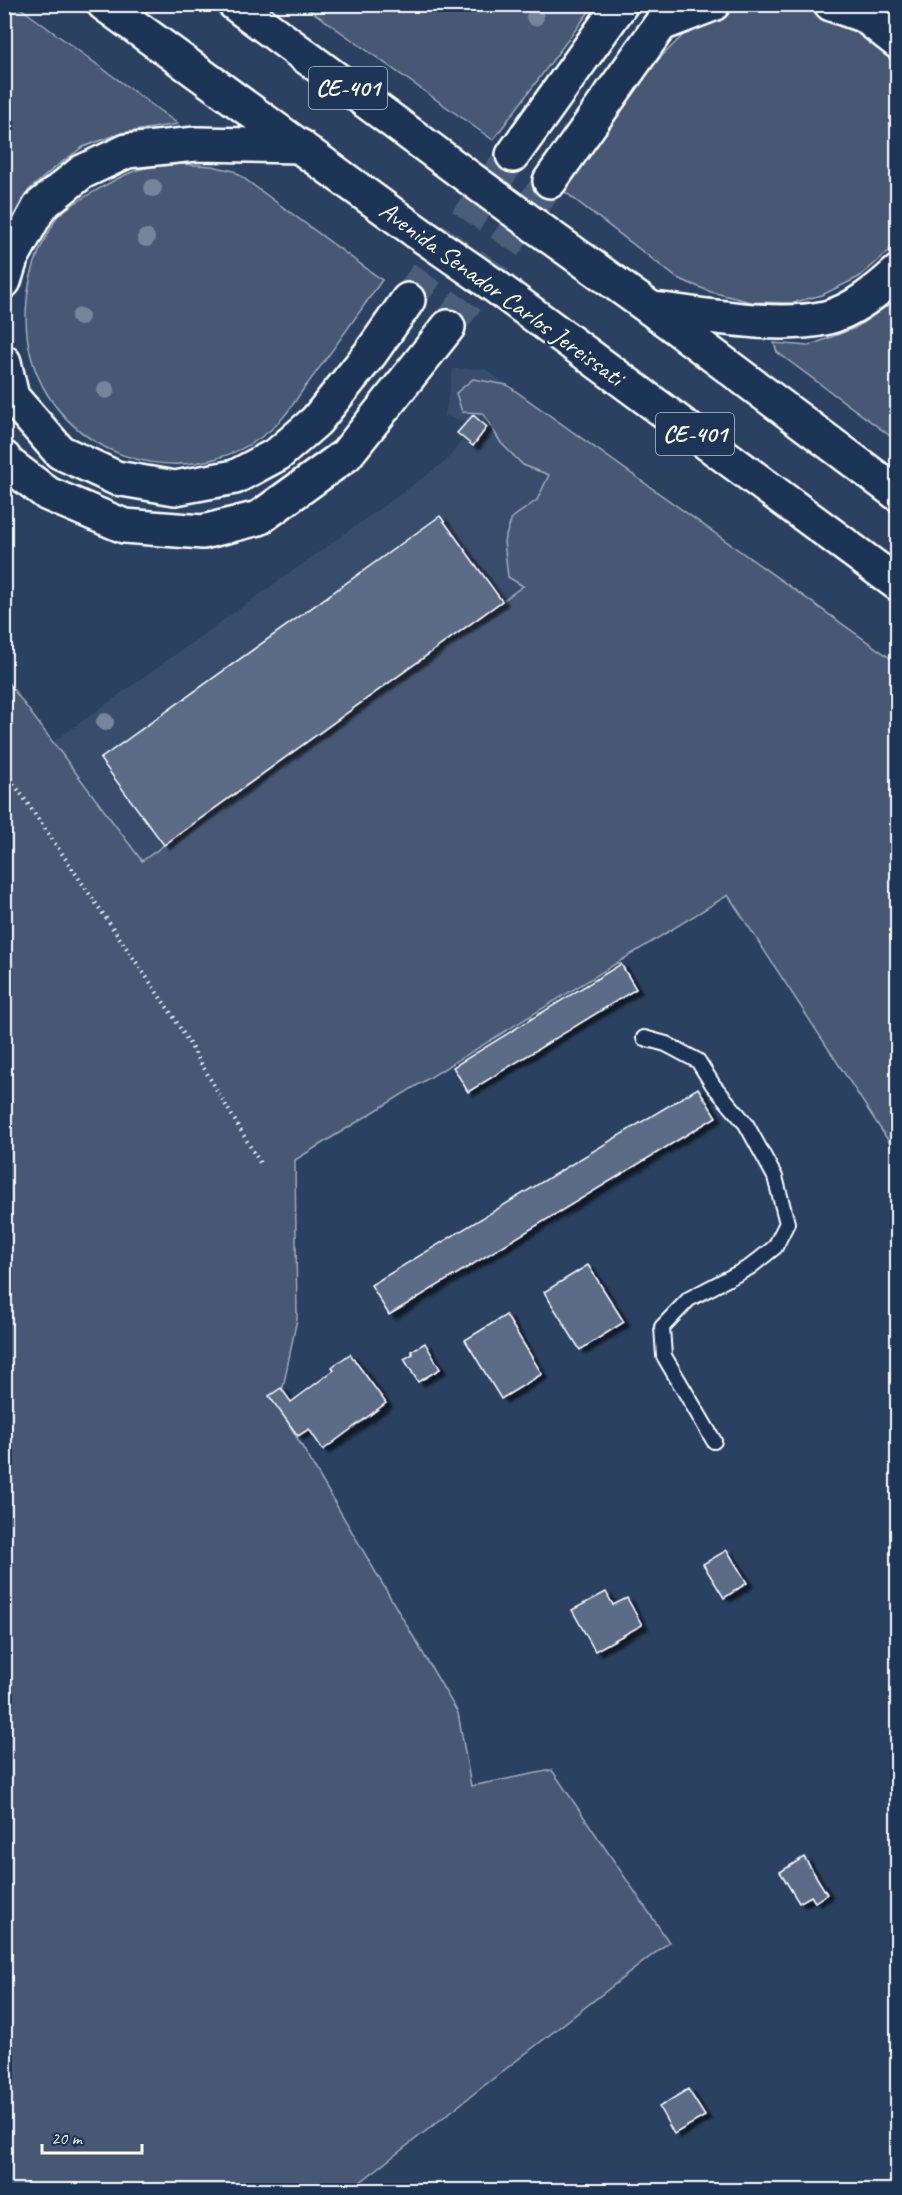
<svg xmlns="http://www.w3.org/2000/svg" width="902" height="2195" viewBox="0 0 902 2195" font-family="Caveat,sans-serif">
<style>
.built{fill:#394e6c}
.green{fill:#465975;stroke:#a2acba;stroke-width:1.5}
.building{fill:#5b6c86;stroke:#fff;stroke-width:1.5;filter:url(#shadow)}
.lines{fill:none;stroke-linecap:round;stroke-linejoin:round}
.primary-tunnel{stroke:#4a5e79;stroke-width:33;stroke-dasharray:33 16;stroke-linecap:butt}
.service-casing{stroke:#fff;stroke-width:18}
.primary-casing{stroke:#fff;stroke-width:38}
.path{stroke:#fff;stroke-width:4;stroke-dasharray:1.5 4.5;stroke-linecap:butt}
.service{stroke:#1d3557;stroke-width:14}
.primary{stroke:#1d3557;stroke-width:33}
.primary-bridge-casing{stroke:#fff;stroke-width:38;stroke-linecap:butt}
.primary-bridge{stroke:#1d3557;stroke-width:33}
.tree{fill:#76859a}
.labels{text-anchor:middle;stroke-width:5;stroke-linejoin:round;paint-order:stroke}
.shield{fill:#1d3557;stroke:#bbc2cd;stroke-width:1.5}
.shield-label{font-size:24px;font-weight:bold;fill:#fff}
.street-label{font-size:26px;fill:#fff;stroke:#1d3557}
</style>
<defs>
<filter id="shadow"><feDropShadow dx="6" dy="4" stdDeviation="1.5" flood-color="#0009"/></filter>
</defs>
<rect width="100%" height="100%" fill="#2a4161"/>
<filter id="ink" filterUnits="userSpaceOnUse"><feTurbulence type="fractalNoise" baseFrequency=".0167" numOctaves="2"/><feDisplacementMap in="SourceGraphic" scale="12" xChannelSelector="R" yChannelSelector="G"/><feConvolveMatrix kernelMatrix="1 2 1 2 8 2 1 2 1" color-interpolation-filters="sRGB"/></filter>
<g filter="url(#ink)">
<path class="built" d="M 453,369 L 485,369 L 872,646 L 588,539 L 142,861 L 53,742 L 445,462 L 463,439 L 457,433 L 466,421 L 445,416 Z"/>
<path class="green" d="M 15,4 L 178,124 L 121,133 L 83,147 L 54,168 L 29,190 L 5,232 L 4,5 Z
M 303,5 L 594,5 L 493,140 Z
M 796,6 L 850,24 L 888,56 L 897,72 L 897,239 L 889,251 L 859,277 L 822,295 L 792,303 L 751,302 L 711,292 L 677,278 L 560,188 L 655,63 L 686,32 L 735,9 Z
M 181,164 L 212,166 L 234,171 L 382,280 C 355,318 330,355 302,391 C 294,403 285,418 274,427 C 205,488 94,472 46,392 C 17,343 21,279 49,232 C 52,227 54,220 58,216 C 68,205 117,178 132,172 C 146,166 166,166 181,164 Z
M 897,299 L 897,441 L 777,352 L 774,343 L 808,346 L 855,328 Z
M 473,379 L 507,385 L 897,663 L 897,1154 L 728,895 L 295,1160 L 297,1319 L 279,1407 L 458,1713 L 471,1786 L 552,1770 L 669,1942 L 350,2190 L 5,2190 L 4,677 L 142,861 L 523,586 L 508,577 L 504,541 L 512,518 L 537,500 L 549,475 L 523,465 L 501,443 L 483,413 L 462,412 L 456,393 Z"/>
<path class="building" d="M 473,415 L 487,427 L 473,446 L 457,433 Z
M 440,516 L 502,601 L 164,845 L 100,759 Z
M 621,964 L 636,989 L 468,1092 L 453,1067 Z
M 698,1088 L 716,1117 L 389,1315 L 371,1285 Z
M 588,1265 L 624,1322 L 580,1350 L 544,1292 Z
M 506,1315 L 542,1374 L 501,1399 L 465,1340 Z
M 425,1343 L 440,1369 L 418,1382 L 404,1359 L 413,1354 L 411,1351 Z
M 350,1354 L 386,1403 L 323,1450 L 309,1429 L 298,1436 L 269,1396 L 281,1388 L 291,1402 L 334,1370 L 332,1367 Z
M 727,1550 L 747,1583 L 724,1598 L 703,1564 Z
M 606,1592 L 613,1605 L 627,1598 L 642,1625 L 595,1651 L 572,1610 Z
M 804,1857 L 827,1894 L 815,1902 L 811,1896 L 799,1903 L 780,1872 Z
M 688,2089 L 705,2116 L 674,2134 L 659,2107 Z"/>
<g class="lines">
<path class="primary-tunnel" d="M 408,300 L 513,155
M 448,327 L 550,181"/>
<g class="service-casing">
<path id="service" d="M 644,1038 L 666,1044 L 698,1061 L 713,1085 L 746,1124 L 775,1177 L 787,1223 L 775,1247 L 750,1267 L 689,1299 L 662,1327 L 664,1356 L 714,1441"/>
</g>
<g class="primary-casing">
<path id="primary" d="M 104,4 L 417,232
M 235,4 L 460,171
M 831,4 L 865,16 L 898,42
M 661,24 L 713,4
M 513,155 L 621,4
M 550,181 L 675,4
M 534,225 L 650,308 L 898,494
M 4,281 L 11,259 L 40,206 L 82,172 L 127,151 L 196,144 L 300,146
M 492,284 L 898,584
M 651,309 C 702,314 775,329 825,318 C 852,312 878,290 898,272
M 4,362 L 12,397 L 60,452 L 116,478 L 175,488 L 235,477 L 278,454 L 316,421 L 370,354 L 408,300
M 4,458 L 7,463 L 48,494 L 124,526 L 203,532 L 259,518 L 346,455 L 448,327"/>
</g>
<path class="path" d="M 4,769 L 173,1016 L 260,1163"/>
<use href="#service" class="service"/>
<use href="#primary" class="primary"/>
<g class="primary-bridge-casing">
<path id="primary-bridge" d="M 460,171 L 534,225
M 417,232 L 492,284"/>
</g>
<use href="#primary-bridge" class="primary-bridge"/>
</g>
<g class="tree">
<circle cx="535" cy="17" r="9"/>
<circle cx="153" cy="188" r="9"/>
<circle cx="146" cy="238" r="9"/>
<circle cx="80" cy="317" r="9"/>
<circle cx="106" cy="390" r="9"/>
<circle cx="105" cy="722" r="9"/>
</g>
</g>
<g class="labels">
<g class="shield">
<rect x="309" y="67" width="78" height="42" rx="4.5"/>
<rect x="656" y="413" width="78" height="42" rx="4.5"/>
</g>
<g class="shield-label">
<text x="348" y="96">CE-401</text>
<text x="695" y="442">CE-401</text>
</g>
<g class="street-label">
<text transform="translate(502 293) rotate(36)" y="9">Avenida Senador Carlos Jereissati</text>
</g>
</g>
<rect width="902" height="2195" fill="none" stroke="#1d3557" stroke-width="24"/>
<rect x="12" y="12" width="878" height="2171" fill="none" stroke="#fff" stroke-width="2" filter="url(#ink)"/>
<path d="M42 2144v9h100v-9" fill="none" stroke="#ffffff" stroke-width="3"/>
<text x="51" y="2144" font-size="18" fill="#ffffff" stroke="#1d3557" stroke-width="4.5" paint-order="stroke">20 m</text>
</svg>
